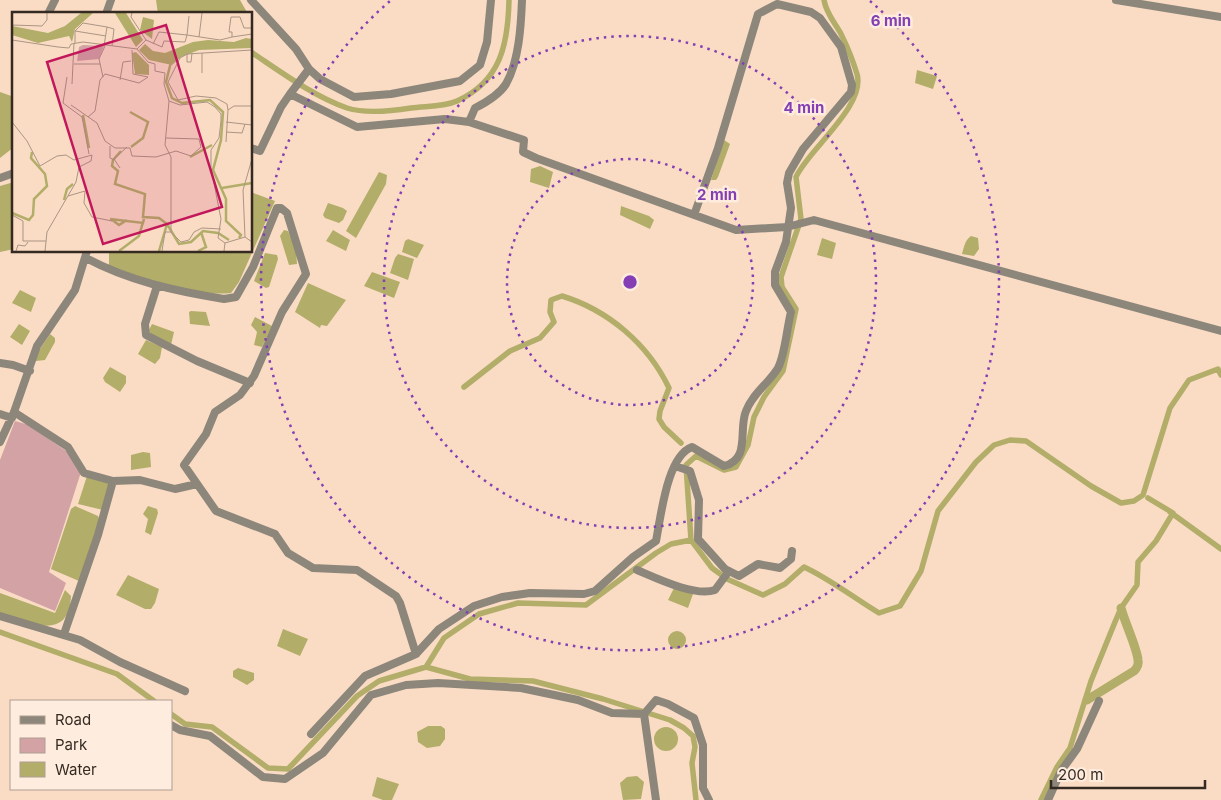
<svg xmlns="http://www.w3.org/2000/svg" width="1221" height="800" viewBox="0 0 1221 800" font-family="Inter,sans-serif">
<style>
.green{fill:#d2a2a5}
.water{fill:#b2ad68}
.lines{fill:none;stroke-linecap:round;stroke-linejoin:round}
.canal{stroke:#b2ad68;stroke-width:5.5}
.river{stroke:#b2ad68;stroke-width:9}
.minor{stroke:#8d867a;stroke-width:8}
.ring{fill:none;stroke:#833fb3;stroke-width:2.5;stroke-dasharray:2.5 5}
.inset-river{fill:none;stroke:#b2ad68;stroke-width:2.5}
.inset-road{fill:none;stroke:#ab9583;stroke-width:1}
.view{fill:#c2185b;fill-opacity:0.15;stroke:#c2185b;stroke-width:2.5}
.inset-edge{fill:none;stroke:#352a21;stroke-width:2.5}
.centre{fill:#833fb3;stroke:#feecde;stroke-width:2.5}
.ring-label{font-size:15px;text-anchor:middle;font-weight:bold;fill:#833fb3;stroke:#feecde;stroke-width:5;stroke-linejoin:round;paint-order:stroke}
</style>
<rect width="100%" height="100%" fill="#fadcc5"/>
<path class="green" d="M 15,421 L 29,425 L 66,451 L 81,472 L 49,572 L 66,583 L 55,611 L 0,588 L 0,460 Z"/>
<path class="water" d="M 156,0 L 240,0 L 248,14 L 158,14 Z
M 917,70 L 937,76 L 933,89 L 915,83 Z
M 0,92 L 14,97 L 14,147 L 0,158 Z
M 724,140 L 730,144 L 718,177 L 716,180 L 711,180 Z
M 540,166 L 553,172 L 549,188 L 530,182 L 531,169 Z
M 379,172 L 387,175 L 386,184 L 356,238 L 346,231 Z
M 14,182 L 14,249 L 0,252 L 0,186 Z
M 251,192 L 275,201 L 239,282 L 231,293 C 195,297 142,280 109,266 L 109,251 L 251,251 Z
M 328,203 L 343,208 L 347,211 L 343,220 L 339,223 L 325,218 L 323,215 Z
M 621,206 L 649,216 L 654,220 L 650,229 L 620,215 Z
M 284,230 L 288,231 L 296,250 L 297,264 L 289,265 L 280,236 Z
M 333,230 L 350,240 L 346,251 L 326,241 Z
M 971,236 L 978,238 L 979,249 L 974,256 L 962,254 C 964,247 965,240 971,236 Z
M 822,238 L 836,243 L 832,259 L 817,255 Z
M 408,239 L 424,245 L 417,258 L 402,252 L 405,241 Z
M 265,253 L 277,255 L 278,259 L 269,287 L 266,288 L 254,281 Z
M 398,254 L 414,259 L 408,280 L 390,273 L 395,258 Z
M 372,272 L 400,282 L 394,298 L 364,286 Z
M 308,283 L 346,300 L 327,326 L 321,325 L 320,328 L 295,312 Z
M 20,290 L 36,298 L 31,312 L 12,303 Z
M 191,311 L 206,312 L 210,326 L 190,324 L 189,312 Z
M 255,317 L 272,326 L 262,347 L 254,345 L 257,332 L 251,325 Z
M 19,324 L 30,331 L 22,345 L 10,337 Z
M 152,324 L 174,332 L 171,345 L 150,335 L 149,330 Z
M 50,334 L 55,338 L 55,342 L 45,360 L 36,361 L 36,355 Z
M 146,340 L 162,347 L 160,358 L 155,364 L 138,354 Z
M 110,367 L 126,376 L 126,383 L 120,392 L 105,382 L 103,378 Z
M 143,452 L 150,453 L 151,467 L 131,470 L 131,455 Z
M 87,476 L 109,483 L 103,510 L 78,504 Z
M 75,506 L 98,516 L 100,521 L 79,581 L 51,569 L 71,509 Z
M 148,506 L 157,509 L 158,513 L 151,535 L 145,532 L 148,519 L 143,514 Z
M 128,575 L 159,589 L 155,603 L 151,609 L 145,609 L 116,595 Z
M 675,586 L 693,594 L 688,608 L 668,600 Z
M 65,590 L 71,596 C 69,643 28,622 0,614 L 0,593 L 55,613 Z
M 283,629 L 308,639 L 300,656 L 277,646 Z
M668 640a9 9 0 1 1 18 0a9 9 0 1 1-18 0Z
M 238,668 L 254,673 L 254,680 L 247,685 L 233,677 L 233,671 Z
M 428,726 L 441,726 L 445,729 L 445,739 L 440,746 L 427,748 L 418,742 L 417,732 Z
M654 739a12 12 0 1 1 24 0a12 12 0 1 1-24 0Z
M 637,776 L 644,782 L 641,799 L 623,800 L 620,783 L 627,777 Z
M 377,777 L 399,784 L 392,800 L 383,800 L 372,796 Z"/>
<g class="lines">
<path class="canal" d="M 824,0 C 826,13 835,23 841,34 C 847,46 853,61 857,74 C 866,106 808,150 796,177 L 801,219 L 781,277 L 782,287 L 796,309 L 783,371 L 764,397 L 754,417 L 748,445 L 736,467 L 724,470 L 696,456 L 686,465 L 691,540 L 712,568 L 727,579 L 763,595 L 785,584 L 804,567 C 830,579 854,598 879,613 L 900,606 L 921,571 L 938,511 L 976,462 L 994,445 L 1010,440 L 1026,441 L 1091,486 L 1121,503 L 1134,501 L 1143,495 L 1170,408 L 1189,380 L 1218,369 L 1221,375
M 251,52 C 281,72 313,96 347,108 C 366,114 392,111 411,108 C 425,106 444,107 457,101 C 501,81 508,44 509,0
M 464,387 L 510,351 L 540,338 L 554,322 L 550,312 L 551,300 L 562,296 C 608,310 648,344 669,388 L 660,411 L 659,419 L 664,427 L 681,443
M 1170,512 L 1221,549
M 0,632 L 117,674 L 154,701
M 426,667 L 444,638 L 479,614 L 518,603 L 586,605 L 656,553 L 671,544 L 691,540
M 171,714 L 185,724 L 212,727 L 268,768 L 288,769 L 357,696 L 379,681 L 426,667 L 470,679 L 533,681 L 603,699 L 670,720 L 684,728 L 693,736 L 695,747 L 692,763 L 696,800
M 1041,800 L 1057,767 L 1070,748 L 1091,681 L 1115,622 L 1121,608 L 1137,585 L 1138,562 L 1156,541 L 1173,513 L 1148,498"/>
<path class="river" d="M 1087,700 L 1134,671 C 1137,668 1139,665 1138,660 C 1137,648 1125,623 1121,608"/>
<path class="minor" d="M 251,0 L 296,49 L 309,69 L 320,79 L 354,97 L 391,94 L 460,81 L 480,65 L 487,42 L 491,0
M 1116,0 L 1221,17
M 48,14 L 55,0
M 106,14 L 111,0
M 290,94 L 309,69
M 469,122 L 524,140 L 523,152 L 536,158 L 736,230 L 787,227 L 814,220 L 1221,331
M 251,148 L 260,151 L 281,107 L 290,94 L 357,127 L 445,119 L 469,122 L 475,108 C 485,103 499,95 506,84 C 519,61 521,26 522,0
M 0,178 L 14,173
M 86,258 C 129,281 175,291 224,299 L 236,297 L 253,267 L 277,208 L 281,208 L 287,213 L 306,274 L 282,312 L 254,376 L 240,395 L 215,412 L 206,434 L 184,465 L 216,511 L 275,534 L 288,553 L 313,568 L 357,570 L 396,596 L 400,603 L 416,654
M 157,286 L 145,324 L 146,335 L 197,361 L 250,383
M 0,363 L 13,365 L 30,371
M 14,412 L 68,447 L 84,473 L 113,481 L 140,480 L 175,489 L 197,484
M 0,414 L 12,418
M 0,442 L 14,412 L 37,346 L 75,290 L 87,251
M 675,466 L 690,471 L 699,500 L 698,539 L 725,569 L 739,576 L 758,564 L 780,568 L 791,559 L 792,551
M 637,570 C 656,578 695,597 715,590 L 729,571
M 0,616 L 80,640 L 120,662 L 185,691
M 64,634 L 98,535 L 113,481
M 171,725 L 180,730 L 210,736 L 263,777 L 285,779 L 323,753 L 371,695 L 406,685 L 438,683 L 521,688 L 578,700 L 612,713 L 644,714
M 311,734 L 365,676 L 416,654 L 439,629 L 474,606 L 502,597 L 530,593 L 584,594 L 595,591 L 633,557 L 656,541 C 661,516 667,456 692,447 L 724,466 C 751,459 738,430 746,411 C 753,393 769,383 778,368 C 785,355 787,327 791,312 L 775,285 L 775,272 L 786,242 L 791,208 L 787,183 L 789,173 L 803,149 L 851,92 L 852,85 L 841,47 L 820,18 L 811,12 L 777,4 L 758,14 L 718,148 L 694,215
M 656,800 L 644,714 L 656,700 L 668,704 L 694,718 L 703,745 L 703,788 L 709,800
M 1048,800 L 1061,771 L 1077,749 L 1099,701"/>
</g>
<g class="ring">
<circle cx="630" cy="282" r="123"/>
<circle cx="630" cy="282" r="246"/>
<path d="M870 1A369 369 0 1 1 390 1"/>
</g>
<g transform="translate(12 12)">
<rect width="240" height="240" fill="#fadcc5"/>
<path d="M 71,33 L 92,34 L 87,47 L 65,49 L 67,35 Z" fill="#d2a2a5"/>
<path d="M 69,1 L 81,1 L 63,17 L 60,30 L 57,24 L 26,31 L 0,23 L 0,14 L 36,21 L 53,14 ZM 103,1 L 114,1 L 131,28 L 124,35 ZM 131,5 L 142,8 L 140,27 L 128,18 ZM 234,26 L 240,27 L 240,36 L 187,38 L 169,45 L 160,53 L 137,48 L 127,38 L 133,32 L 141,39 L 153,41 L 181,30 L 196,28 L 222,30 ZM 124,40 L 137,53 L 137,63 L 123,62 L 120,41 Z" fill="#b2ad68"/>
<path class="inset-river" d="M 159,50 L 154,70 L 160,86 L 170,91 L 198,88 L 211,100 L 209,128 L 201,158 L 214,187 L 214,209 L 229,223 L 227,226M 118,100 L 136,110 L 131,126 L 119,135M 71,103 L 77,136M 109,139 L 101,148 L 100,154 L 106,159 L 103,172 L 133,182 L 131,205 L 147,206 L 155,212 L 147,239M 178,145 L 200,133M 210,176 L 240,171M 52,188 L 55,177 L 61,172M 0,201 L 17,208 L 21,203 L 22,187 L 35,174 L 33,162 L 19,146 L 20,140M 98,207 L 131,211 L 132,207M 99,207 L 107,213 L 115,208M 155,212 L 167,232 L 179,230 L 191,219 L 206,221 L 217,228M 107,239 L 127,224 L 131,210M 186,239 L 194,235 L 189,220"/>
<path class="inset-road" d="M 120,1 L 119,5 L 134,28 L 125,37M 71,11 L 95,15 L 92,34M 0,13 L 30,14 L 35,8 L 35,1M 95,15 L 102,17 L 100,34M 240,16 L 232,16 L 228,5 L 219,5 L 217,20 L 220,20 L 220,25 L 240,22M 63,19 L 94,24M 187,25 L 190,1M 0,28 L 46,35 L 57,36 L 59,32 L 71,30 L 125,37 L 136,50 L 143,52 L 143,59 L 153,61 L 152,72 L 157,89 L 168,93 L 195,90 L 203,95 L 209,102 L 209,109 L 207,126 L 199,138 L 199,156 L 209,207 L 206,226 L 213,231M 134,28 L 150,35 L 152,29 L 173,30 L 175,23 L 208,28 L 220,25M 63,31 L 63,19 L 71,11M 141,32 L 147,20 L 175,23 L 177,4M 240,38 L 175,42 L 168,46 L 156,70 L 166,88 L 184,84 L 204,86 L 215,92 L 216,98 L 222,94 L 240,94M 175,42 L 175,50 L 179,50 L 180,41M 62,52 L 88,52M 190,61 L 190,41M 55,65 L 51,91 L 70,105 L 77,142M 91,65 L 87,47 L 93,34M 108,68 L 111,50 L 119,49M 60,72 L 62,31M 157,89 L 153,133 L 159,145 L 159,220M 59,93 L 85,111 L 93,129 L 103,136 L 118,136 L 120,144 L 144,145 L 164,139 L 179,144 L 189,135 L 187,127 L 154,126M 76,105 L 83,99 L 88,68 L 93,62 L 127,71 L 136,65 L 121,62 L 120,38M 0,110 L 15,129 L 28,154 L 45,144 L 54,143 L 62,148 L 80,143 L 79,149 L 67,155 L 64,170 L 35,220 L 33,239M 214,110 L 240,113M 214,120 L 230,121 L 233,112M 214,130 L 216,98M 98,134 L 98,146 L 102,148M 240,147 L 231,178 L 233,225 L 240,230M 108,156 L 102,147 L 115,135M 56,184 L 73,179 L 72,191 L 80,205 L 100,209M 0,203 L 11,209 L 11,229 L 34,229M 4,239 L 6,233 L 13,234 L 16,230M 150,239 L 153,220 L 159,220 L 169,230 L 177,228 L 182,220 L 190,216 L 209,217M 212,239 L 213,231 L 233,225"/>
<path class="view" d="M 154,13 L 210,195 L 91,232 L 35,50 Z"/>
<rect width="240" height="240" class="inset-edge"/>
</g>
<circle cx="630" cy="282" r="8" class="centre"/>
<g class="ring-label">
<text x="891" y="26">6 min</text>
<text x="804" y="113">4 min</text>
<text x="717" y="200">2 min</text>
</g>
<rect x="10" y="700" width="162" height="90" fill="#feecde" stroke="#ae9e92"/>
<rect x="20" y="716" width="25" height="8" fill="#8d867a" stroke="#ae9e92"/>
<text x="55" y="725" font-size="15" fill="#352a21">Road</text>
<rect x="20" y="738" width="25" height="15" fill="#d2a2a5" stroke="#ae9e92"/>
<text x="55" y="750" font-size="15" fill="#352a21">Park</text>
<rect x="20" y="762" width="25" height="15" fill="#b2ad68" stroke="#ae9e92"/>
<text x="55" y="775" font-size="15" fill="#352a21">Water</text>
<path d="M1051 780v8h154v-8" fill="none" stroke="#352a21" stroke-width="2.5"/>
<text x="1058" y="780" font-size="15" fill="#352a21" stroke="#feecde" stroke-width="4" paint-order="stroke">200 m</text>
</svg>
